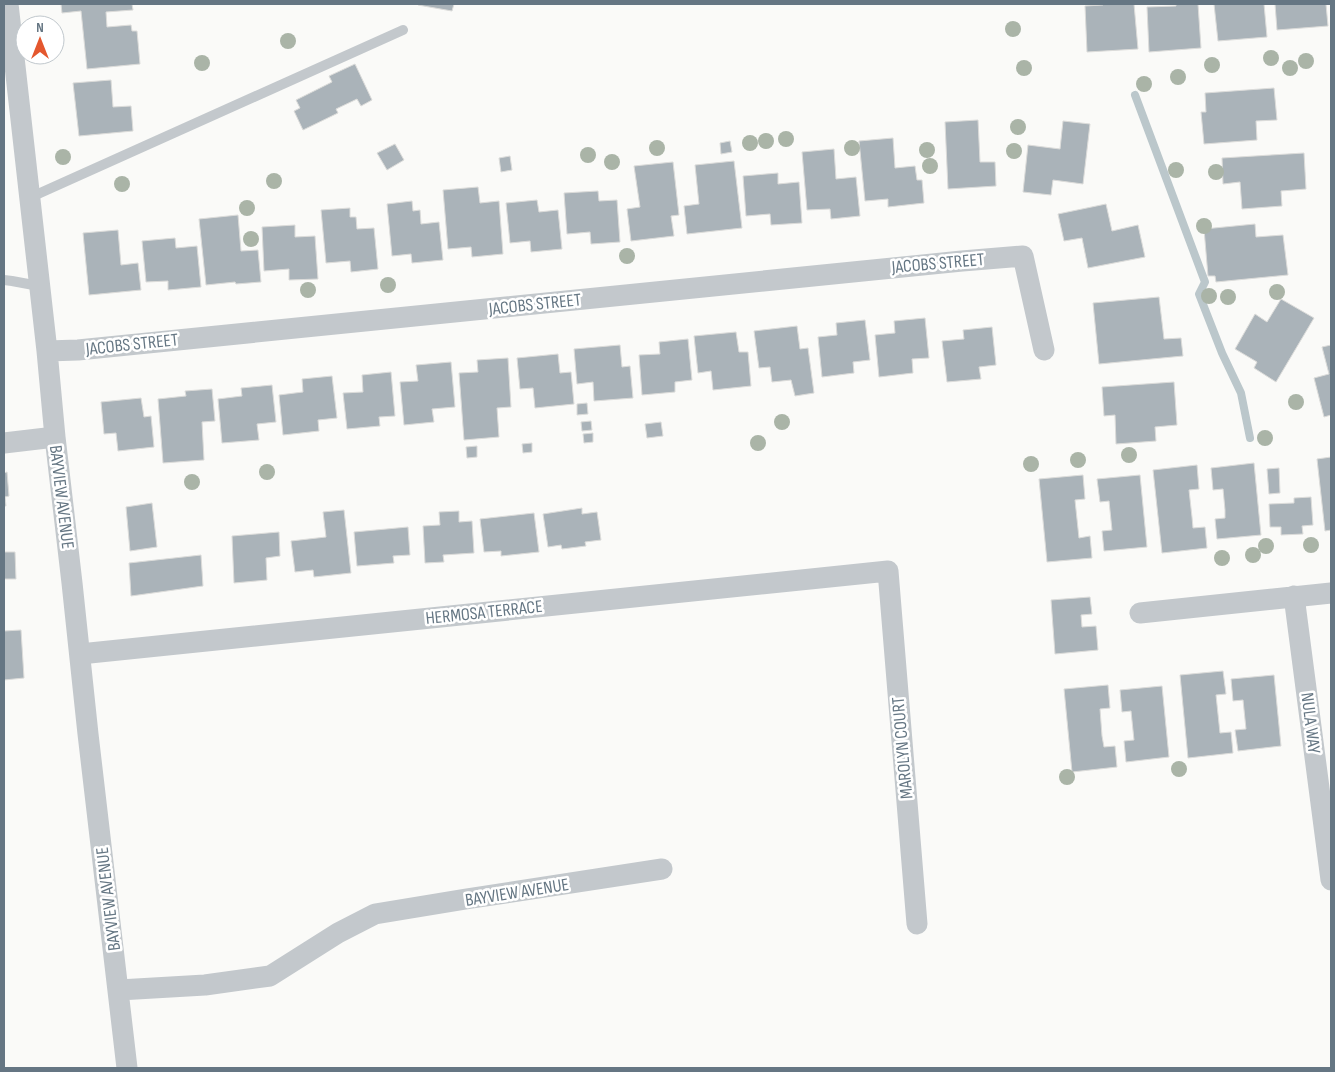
<svg xmlns="http://www.w3.org/2000/svg" width="1335" height="1072" viewBox="0 0 1335 1072" font-family="'Sofia Sans Condensed',sans-serif">
<style>
.lines{fill:none;stroke-linecap:round;stroke-linejoin:round}
.stream{stroke:#bbc7cb;stroke-width:8}
.building{fill:#aab3b9;stroke:#dcdcda}
.service{stroke:#c3c8cc;stroke-width:10}
.minor{stroke:#c3c8cc;stroke-width:21}
.tree{fill:#aab4a7}
.labels{text-anchor:middle;stroke-width:5;stroke-linejoin:round;paint-order:stroke}
.street-label{font-size:18px;fill:#657683;stroke:#fff}
</style>
<rect width="100%" height="100%" fill="#fafaf8"/>
<g class="lines">
<path class="stream" d="M 1135,95 L 1205,282 L 1199,294 L 1222,353 L 1241,393 L 1250,438"/>
</g>
<path class="building" d="M 61,4 L 132,4 L 133,10 L 106,12 L 107,27 L 131,25 L 132,31 L 137,31 L 140,64 L 87,69 L 81,11 L 62,13 Z
M 419,4 L 454,4 L 452,11 L 418,5 Z
M 1103,4 L 1134,4 L 1138,49 L 1087,52 L 1085,6 L 1103,5 Z
M 1176,4 L 1198,4 L 1201,48 L 1149,52 L 1147,7 L 1176,6 Z
M 1214,4 L 1264,4 L 1267,37 L 1218,41 Z
M 1275,4 L 1326,4 L 1328,26 L 1277,30 Z
M 355,64 L 372,100 L 361,106 L 357,99 L 336,109 L 338,113 L 303,130 L 294,111 L 300,108 L 296,100 L 332,82 L 329,76 Z
M 111,80 L 113,107 L 131,106 L 133,131 L 79,136 L 73,83 Z
M 1274,88 L 1277,120 L 1256,121 L 1257,140 L 1204,144 L 1201,112 L 1206,112 L 1205,93 Z
M 978,120 L 980,162 L 995,162 L 996,186 L 948,189 L 945,122 Z
M 1063,121 L 1090,124 L 1083,184 L 1053,180 L 1051,195 L 1023,192 L 1028,145 L 1060,149 Z
M 893,138 L 895,168 L 915,166 L 917,180 L 922,180 L 924,203 L 888,207 L 888,199 L 865,201 L 859,141 Z
M 730,141 L 732,152 L 721,154 L 720,143 Z
M 395,144 L 404,160 L 387,170 L 377,153 Z
M 834,149 L 836,179 L 856,177 L 860,216 L 831,219 L 830,209 L 807,210 L 802,152 Z
M 1304,153 L 1306,189 L 1281,191 L 1282,206 L 1242,209 L 1240,182 L 1223,184 L 1222,158 Z
M 510,156 L 512,170 L 501,172 L 499,158 Z
M 734,161 L 742,228 L 687,234 L 684,206 L 699,204 L 695,165 Z
M 673,162 L 679,215 L 671,216 L 674,236 L 631,241 L 627,209 L 640,207 L 634,166 Z
M 778,173 L 778,184 L 799,182 L 802,223 L 771,225 L 770,214 L 746,216 L 743,176 Z
M 478,187 L 480,203 L 499,201 L 503,254 L 472,257 L 471,247 L 448,249 L 443,190 Z
M 598,191 L 599,201 L 617,200 L 620,242 L 591,244 L 590,232 L 567,234 L 564,193 Z
M 537,200 L 539,212 L 558,210 L 562,249 L 531,252 L 530,241 L 510,243 L 506,203 Z
M 412,201 L 413,211 L 420,210 L 421,224 L 439,222 L 443,260 L 412,263 L 411,254 L 392,256 L 387,204 Z
M 1106,204 L 1112,231 L 1138,225 L 1145,257 L 1088,268 L 1082,238 L 1064,241 L 1058,214 Z
M 350,208 L 350,217 L 356,217 L 357,229 L 374,228 L 378,269 L 351,272 L 350,261 L 326,263 L 321,210 Z
M 238,215 L 241,251 L 258,250 L 261,282 L 236,284 L 235,282 L 206,285 L 199,219 Z
M 1255,224 L 1256,237 L 1283,235 L 1288,275 L 1216,282 L 1215,276 L 1208,276 L 1204,229 Z
M 295,225 L 295,237 L 315,236 L 318,279 L 289,280 L 289,269 L 264,271 L 262,227 Z
M 118,230 L 121,265 L 138,263 L 141,290 L 89,295 L 83,233 Z
M 175,238 L 176,248 L 197,246 L 201,287 L 168,290 L 168,281 L 146,282 L 142,241 Z
M 1159,297 L 1164,339 L 1181,338 L 1183,356 L 1099,364 L 1093,303 Z
M 1281,299 L 1314,318 L 1276,382 L 1254,368 L 1257,362 L 1235,349 L 1255,314 L 1267,322 Z
M 925,318 L 929,358 L 912,359 L 913,373 L 879,377 L 875,335 L 895,333 L 894,321 Z
M 865,320 L 870,360 L 853,362 L 854,373 L 822,377 L 818,337 L 837,335 L 836,323 Z
M 797,326 L 800,349 L 808,348 L 814,393 L 795,396 L 791,380 L 772,382 L 770,367 L 759,368 L 754,331 Z
M 992,327 L 996,365 L 979,367 L 981,379 L 947,382 L 942,341 L 964,339 L 963,330 Z
M 736,332 L 739,352 L 748,352 L 751,386 L 713,390 L 711,371 L 698,373 L 694,336 Z
M 688,339 L 692,380 L 675,382 L 675,392 L 642,395 L 639,355 L 660,354 L 659,342 Z
M 620,345 L 622,367 L 630,366 L 633,398 L 594,401 L 593,382 L 577,384 L 574,349 Z
M 1331,345 L 1331,415 L 1324,417 L 1314,378 L 1329,374 L 1322,347 Z
M 558,354 L 560,373 L 571,372 L 574,404 L 535,408 L 533,388 L 520,389 L 517,358 Z
M 508,358 L 511,407 L 497,408 L 499,437 L 464,440 L 459,373 L 478,372 L 477,360 Z
M 451,362 L 455,407 L 432,409 L 434,422 L 404,425 L 400,382 L 418,381 L 416,365 Z
M 391,372 L 395,416 L 379,417 L 380,426 L 347,429 L 343,393 L 363,392 L 362,375 Z
M 332,376 L 337,418 L 318,420 L 319,431 L 283,435 L 279,395 L 303,392 L 302,379 Z
M 1174,382 L 1177,425 L 1155,427 L 1156,441 L 1116,444 L 1115,415 L 1104,416 L 1102,387 Z
M 272,385 L 276,422 L 257,424 L 259,440 L 222,443 L 218,399 L 242,396 L 241,388 Z
M 212,389 L 215,421 L 202,422 L 204,460 L 163,463 L 158,399 L 186,396 L 185,391 Z
M 141,398 L 144,417 L 151,416 L 154,447 L 118,451 L 116,433 L 104,434 L 101,402 Z
M 587,403 L 588,414 L 577,415 L 577,404 Z
M 591,421 L 592,430 L 582,431 L 581,422 Z
M 661,422 L 663,436 L 647,438 L 645,424 Z
M 593,433 L 593,442 L 584,443 L 583,434 Z
M 532,443 L 532,452 L 523,453 L 522,444 Z
M 477,446 L 477,457 L 467,458 L 466,447 Z
M 1331,457 L 1331,530 L 1325,531 L 1317,459 Z
M 1254,463 L 1261,535 L 1217,539 L 1215,519 L 1225,518 L 1225,510 L 1223,489 L 1213,490 L 1211,468 Z
M 1197,465 L 1199,489 L 1189,490 L 1192,517 L 1193,528 L 1205,527 L 1207,548 L 1162,553 L 1153,470 Z
M 1279,468 L 1280,493 L 1269,494 L 1267,469 Z
M 7,472 L 9,496 L 5,497 L 6,506 L 4,506 L 4,473 Z
M 1083,475 L 1085,499 L 1075,500 L 1079,538 L 1090,536 L 1092,558 L 1047,562 L 1039,479 Z
M 1140,475 L 1147,547 L 1104,551 L 1102,531 L 1112,530 L 1109,501 L 1100,502 L 1097,479 Z
M 1311,497 L 1313,525 L 1302,526 L 1303,534 L 1281,535 L 1281,527 L 1270,527 L 1269,504 L 1294,503 L 1294,498 Z
M 152,503 L 157,547 L 130,551 L 126,507 Z
M 582,508 L 582,514 L 597,512 L 601,540 L 585,542 L 586,546 L 562,549 L 561,545 L 548,547 L 543,514 Z
M 344,510 L 351,573 L 314,577 L 313,570 L 295,572 L 291,541 L 326,537 L 323,512 Z
M 459,511 L 459,522 L 472,521 L 474,553 L 443,555 L 444,562 L 425,563 L 423,526 L 440,525 L 439,512 Z
M 534,513 L 539,552 L 501,556 L 501,551 L 484,552 L 480,519 Z
M 408,527 L 410,555 L 393,556 L 394,563 L 357,566 L 354,532 Z
M 279,532 L 280,556 L 266,558 L 267,580 L 234,583 L 232,536 Z
M 4,552 L 15,552 L 16,579 L 4,579 Z
M 201,555 L 203,586 L 131,596 L 129,563 Z
M 1090,597 L 1092,614 L 1081,615 L 1082,627 L 1096,626 L 1098,650 L 1055,654 L 1051,600 Z
M 21,630 L 24,678 L 4,680 L 4,631 Z
M 1223,671 L 1226,694 L 1216,695 L 1220,733 L 1231,732 L 1233,753 L 1188,758 L 1180,675 Z
M 1274,675 L 1281,746 L 1238,751 L 1235,730 L 1246,729 L 1243,700 L 1233,701 L 1231,679 Z
M 1108,685 L 1110,708 L 1100,709 L 1102,736 L 1104,747 L 1115,746 L 1117,767 L 1072,772 L 1064,689 Z
M 1162,686 L 1169,757 L 1126,762 L 1124,741 L 1134,740 L 1131,711 L 1122,712 L 1120,690 Z"/>
<g class="lines">
<path class="service" d="M 29,198 L 403,30
M 4,280 L 12,281 L 39,286"/>
<path class="minor" d="M 8,4 L 47,351 L 55,437 L 72,583 L 88,734 L 127,1068
M 47,351 L 78,350 L 962,261 L 1023,256 L 1044,350
M 4,443 L 55,437
M 1294,596 L 1331,880
M 1140,613 L 1331,593
M 80,654 L 888,571 L 917,924
M 119,990 L 205,985 L 270,976 L 338,933 L 375,914 L 466,899 L 662,869"/>
</g>
<g class="tree">
<circle cx="1013" cy="29" r="8"/>
<circle cx="288" cy="41" r="8"/>
<circle cx="1271" cy="58" r="8"/>
<circle cx="1306" cy="61" r="8"/>
<circle cx="202" cy="63" r="8"/>
<circle cx="1212" cy="65" r="8"/>
<circle cx="1024" cy="68" r="8"/>
<circle cx="1290" cy="68" r="8"/>
<circle cx="1178" cy="77" r="8"/>
<circle cx="1144" cy="84" r="8"/>
<circle cx="1018" cy="127" r="8"/>
<circle cx="786" cy="139" r="8"/>
<circle cx="766" cy="141" r="8"/>
<circle cx="750" cy="143" r="8"/>
<circle cx="657" cy="148" r="8"/>
<circle cx="852" cy="148" r="8"/>
<circle cx="927" cy="150" r="8"/>
<circle cx="1014" cy="151" r="8"/>
<circle cx="588" cy="155" r="8"/>
<circle cx="63" cy="157" r="8"/>
<circle cx="612" cy="162" r="8"/>
<circle cx="930" cy="166" r="8"/>
<circle cx="1176" cy="170" r="8"/>
<circle cx="1216" cy="172" r="8"/>
<circle cx="274" cy="181" r="8"/>
<circle cx="122" cy="184" r="8"/>
<circle cx="247" cy="208" r="8"/>
<circle cx="1204" cy="226" r="8"/>
<circle cx="251" cy="239" r="8"/>
<circle cx="627" cy="256" r="8"/>
<circle cx="388" cy="285" r="8"/>
<circle cx="308" cy="290" r="8"/>
<circle cx="1277" cy="292" r="8"/>
<circle cx="1209" cy="296" r="8"/>
<circle cx="1228" cy="297" r="8"/>
<circle cx="1296" cy="402" r="8"/>
<circle cx="782" cy="422" r="8"/>
<circle cx="1265" cy="438" r="8"/>
<circle cx="758" cy="443" r="8"/>
<circle cx="1129" cy="455" r="8"/>
<circle cx="1078" cy="460" r="8"/>
<circle cx="1031" cy="464" r="8"/>
<circle cx="267" cy="472" r="8"/>
<circle cx="192" cy="482" r="8"/>
<circle cx="1311" cy="545" r="8"/>
<circle cx="1266" cy="546" r="8"/>
<circle cx="1253" cy="555" r="8"/>
<circle cx="1222" cy="558" r="8"/>
<circle cx="1179" cy="769" r="8"/>
<circle cx="1067" cy="777" r="8"/>
</g>
<g class="labels">
<g class="street-label">
<text transform="translate(938 263) rotate(-5)" y="6">JACOBS STREET</text>
<text transform="translate(535 304) rotate(-6)" y="6">JACOBS STREET</text>
<text transform="translate(132 344) rotate(-6)" y="6">JACOBS STREET</text>
<text transform="translate(62 497) rotate(83)" y="6">BAYVIEW AVENUE</text>
<text transform="translate(484 612) rotate(-6)" y="6">HERMOSA TERRACE</text>
<text transform="translate(1311 723) rotate(83)" y="6">NULA WAY</text>
<text transform="translate(902 748) rotate(-95)" y="6">MAROLYN COURT</text>
<text transform="translate(517 892) rotate(-9)" y="6">BAYVIEW AVENUE</text>
<text transform="translate(108 899) rotate(-97)" y="6">BAYVIEW AVENUE</text>
</g>
</g>
<rect width="1335" height="1072" fill="none" stroke="#657683" stroke-width="10"/>
<g transform="translate(40 40)"><circle r="24" fill="#ffffff" stroke="#c1c8cd"/>
<path d="M0-4L9 19L0 12L-9 19Z" fill="#e4572e"/>
<text y="-8" font-size="14" font-weight="bold" text-anchor="middle" fill="#657683">N</text>
</g>
</svg>
